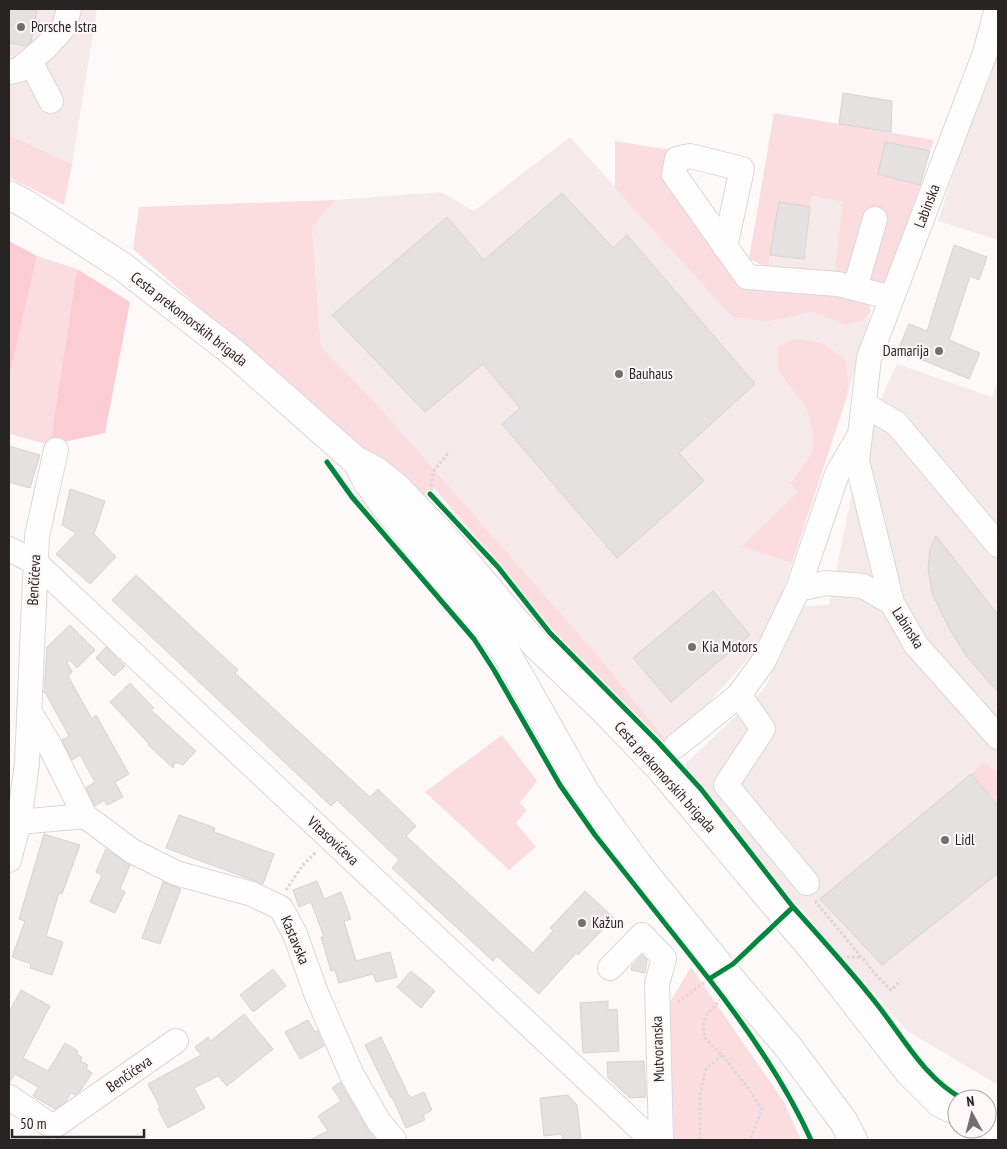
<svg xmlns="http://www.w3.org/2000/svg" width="1007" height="1149" viewBox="0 0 1007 1149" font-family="'PT Sans Narrow',sans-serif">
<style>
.built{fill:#f5e9ea}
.green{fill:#fbdde0}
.forest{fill:#fbccd2}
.building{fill:#e5e1e1;stroke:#d7d2d3}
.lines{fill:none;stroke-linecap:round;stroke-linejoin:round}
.minor-casing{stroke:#dbd6d7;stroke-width:26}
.major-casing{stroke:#dbd6d7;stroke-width:30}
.path{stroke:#d8d7d7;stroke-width:3;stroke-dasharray:2.5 2.5;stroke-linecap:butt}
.minor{stroke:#fffefe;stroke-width:24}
.major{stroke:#fffefe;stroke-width:28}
.cycleway-casing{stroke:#fff7f8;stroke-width:8}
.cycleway{stroke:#00873e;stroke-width:5}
.poi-dot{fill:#736f6f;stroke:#fff7f8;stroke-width:2}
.labels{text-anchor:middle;stroke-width:4;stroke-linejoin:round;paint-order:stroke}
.poi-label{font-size:15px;fill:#292424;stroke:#fff7f8;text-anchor:start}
.street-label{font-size:15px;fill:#292424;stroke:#fff7f8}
</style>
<rect width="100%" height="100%" fill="#fdf9f9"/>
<path class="built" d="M 9,9 L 97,9 L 72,164 L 9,135 Z
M 998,36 L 998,240 L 938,221 Z
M 570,137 L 732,317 L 767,322 L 812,312 L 846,325 L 862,321 L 871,312 L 847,397 L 848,385 L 778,370 L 807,410 L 813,434 L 812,454 L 790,482 L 798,492 L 741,547 L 792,563 L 781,597 L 752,654 L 699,714 L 666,740 L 605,664 L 374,401 L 321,347 L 312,227 L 336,200 L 441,192 L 474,211 Z
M 812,196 L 844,202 L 835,268 L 838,273 L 768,268 L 779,202 L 810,207 Z
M 897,364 L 992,397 L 998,380 L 998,1085 L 906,1030 L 795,902 L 674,775 L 765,688 L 802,606 L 829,605 L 856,474 L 869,424 Z"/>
<path class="green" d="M 774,113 L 934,140 L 930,151 L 885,142 L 920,185 L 888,288 L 838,273 L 835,268 L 843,202 L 812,196 L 810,207 L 779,202 L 768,268 L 749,259 Z
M 9,135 L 72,164 L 64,205 L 9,177 Z
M 615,141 L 671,150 L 746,287 L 835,290 L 869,304 L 871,312 L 862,321 L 846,325 L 812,312 L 767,322 L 732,317 L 615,188 Z
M 336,200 L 312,227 L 321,347 L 374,401 L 605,664 L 666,740 L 663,742 L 550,627 L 498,563 L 434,488 L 425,498 L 374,461 L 133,249 L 139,207 Z
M 37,256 L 77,269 L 50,445 L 9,434 L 9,377 Z
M 793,339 C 819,340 826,345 846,360 L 848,385 L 847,397 L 792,563 L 741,547 L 798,492 L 790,483 L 812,454 L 813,434 L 807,410 L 778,370 L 778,347 Z
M 502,735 L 537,781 L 520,803 L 527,810 L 516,823 L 536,847 L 509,870 L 425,792 Z
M 983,762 L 998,773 L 998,806 L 971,774 Z
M 691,967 L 784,1102 L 801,1140 L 674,1140 L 670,1002 Z"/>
<path class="forest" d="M 9,241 L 37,256 L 9,377 Z
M 77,269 L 130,302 L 105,433 L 50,445 Z"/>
<path class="building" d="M 9,9 L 37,9 L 31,42 L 26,46 L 9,43 Z
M 843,93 L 892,101 L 891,132 L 839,124 Z
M 885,142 L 930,151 L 920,185 L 878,174 Z
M 562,193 L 613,248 L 627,235 L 755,384 L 679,453 L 704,481 L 617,558 L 502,424 L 520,408 L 483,364 L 425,412 L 332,315 L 447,217 L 484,260 Z
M 779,202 L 810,207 L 804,259 L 770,255 Z
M 954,245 L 987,257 L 979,280 L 970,276 L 949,340 L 980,353 L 969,379 L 898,350 L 909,324 L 927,331 Z
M 9,446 L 40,455 L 30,488 L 9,482 Z
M 70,489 L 105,501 L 94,534 L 116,557 L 90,584 L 56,554 L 76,533 L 62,525 Z
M 936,536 L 998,615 L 998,692 L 968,658 L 950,630 L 932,593 L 928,568 L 930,549 Z
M 136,575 L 238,670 L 235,673 L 370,797 L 378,789 L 416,826 L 406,836 L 533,953 L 553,931 L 550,928 L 585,891 L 614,918 L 578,955 L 576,953 L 539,994 L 497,956 L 493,961 L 392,868 L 399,860 L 337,800 L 331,806 L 112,600 Z
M 713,591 L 750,635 L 671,702 L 633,658 Z
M 70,625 L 95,650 L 77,668 L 69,660 L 67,662 L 72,672 L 68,676 L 92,719 L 96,715 L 129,774 L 115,782 L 123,797 L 107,805 L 104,800 L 95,806 L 86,788 L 95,782 L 80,755 L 72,760 L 62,740 L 69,736 L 45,692 L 44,693 L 47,647 Z
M 106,647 L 125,666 L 114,676 L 96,658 Z
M 130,683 L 154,708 L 151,710 L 196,751 L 183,765 L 175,762 L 173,768 L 148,745 L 149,744 L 110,702 Z
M 971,774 L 998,806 L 998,873 L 882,965 L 820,899 Z
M 179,815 L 215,828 L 214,832 L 274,854 L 263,884 L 166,848 Z
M 44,834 L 80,845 L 62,894 L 59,893 L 46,936 L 63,942 L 52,975 L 30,968 L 31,964 L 12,957 L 25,921 L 19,919 Z
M 106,849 L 130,865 L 120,889 L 125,892 L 115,913 L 90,902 L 102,875 L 96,872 Z
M 317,881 L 324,899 L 341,892 L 351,919 L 344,921 L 356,961 L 390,952 L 397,977 L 376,982 L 373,974 L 339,983 L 335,970 L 331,971 L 321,937 L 324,937 L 311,902 L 299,907 L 293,890 Z
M 163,882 L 181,889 L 160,944 L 142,938 Z
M 642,955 L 647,960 L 645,973 L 631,970 L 632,966 Z
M 273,969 L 286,986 L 253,1012 L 240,995 Z
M 411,971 L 435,991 L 421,1008 L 397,987 Z
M 21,990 L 50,1006 L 23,1058 L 48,1071 L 65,1043 L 78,1051 L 76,1054 L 82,1057 L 80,1061 L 88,1065 L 86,1069 L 92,1073 L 81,1090 L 75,1095 L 71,1093 L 66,1101 L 55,1109 L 33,1096 L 38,1087 L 15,1074 L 9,1083 L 9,1012 Z
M 608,1001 L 608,1010 L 617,1009 L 619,1051 L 583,1053 L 580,1003 Z
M 244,1014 L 273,1049 L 227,1086 L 218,1076 L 194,1088 L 205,1108 L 168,1128 L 158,1109 L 160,1107 L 148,1084 L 201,1055 L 195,1047 L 208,1037 L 211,1041 Z
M 308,1020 L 315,1032 L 317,1030 L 324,1046 L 300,1059 L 285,1032 Z
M 381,1037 L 410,1098 L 424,1092 L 432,1110 L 423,1115 L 425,1120 L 406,1128 L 392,1097 L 391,1098 L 365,1045 Z
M 644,1061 L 646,1097 L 630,1098 L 608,1078 L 607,1062 Z
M 340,1082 L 367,1129 L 376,1140 L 310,1140 L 328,1131 L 318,1116 L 341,1101 L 332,1088 Z
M 568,1095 L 577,1105 L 581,1140 L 562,1140 L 562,1134 L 544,1136 L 540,1098 Z"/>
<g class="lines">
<g class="minor-casing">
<path id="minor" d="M 997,9 L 985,53 L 869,358 L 857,461 L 892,603 L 916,645 L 998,737
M 30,61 L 51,101
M 9,72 L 19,70 L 46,47 L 64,27 L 69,9
M 725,247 L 742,169 L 690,156 L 677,159 L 674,174 L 747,277 L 838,284 L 892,298
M 855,288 L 875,219
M 865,405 L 896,423 L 998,545
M 9,549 L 35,562 L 652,1140
M 798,589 L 826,583 L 863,586 L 892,603
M 739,695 L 763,729 L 726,785 L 807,883
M 676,746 L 739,695 L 763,662 L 798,589 L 837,474 L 858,438
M 85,816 L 132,851 L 176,873 L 252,894 L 281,908 L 295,934 L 316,993 L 352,1075 L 379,1122 L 394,1140
M 19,822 L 85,816 L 49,744 L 29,711
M 9,860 L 19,822 L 27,763 L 37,536 L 56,450
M 610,968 L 642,935 L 664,958 L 657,984 L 661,1140
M 9,1097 L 53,1127 L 176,1041"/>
</g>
<g class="major-casing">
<path id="major" d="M 9,195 L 29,206 L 123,267 L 235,354 L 355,460 L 376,471 L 397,488 L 446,539 L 535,644 L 604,710 L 659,767 L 817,954 L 909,1072 L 940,1103 L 957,1111
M 360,468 L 367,481 L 385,506 L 505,651 L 585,792 L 638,865 L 723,970 L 789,1048 L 844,1122 L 853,1140
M 987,1124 L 998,1128"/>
</g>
<path class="path" d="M 431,491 L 433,472 L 449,452
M 286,890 L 302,866 L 316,852
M 815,901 L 877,976 L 891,990 L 901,981
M 847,957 L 861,957
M 721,999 L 707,1014 L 703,1025 L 705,1038 L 722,1055 L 746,1085 L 762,1109 L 750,1140
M 678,1002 L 705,982
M 700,1140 L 700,1094 L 706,1069 L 722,1055"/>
<use href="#minor" class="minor"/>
<use href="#major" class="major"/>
<g class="cycleway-casing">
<path id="cycleway" d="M 327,462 L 352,497 L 474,639 L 494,670 L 560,785 L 595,835 L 709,979
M 430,494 L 498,567 L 550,633 L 658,742 L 701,789 L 793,907
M 811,1140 C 785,1082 748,1029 709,979 L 733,964 L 793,907 C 821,938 850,970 876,1003 C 903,1037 925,1079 963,1099"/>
</g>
<use href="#cycleway" class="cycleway"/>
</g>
<g class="poi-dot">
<circle cx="21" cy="27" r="5"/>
<circle cx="939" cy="351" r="5"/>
<circle cx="619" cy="374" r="5"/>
<circle cx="692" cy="647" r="5"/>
<circle cx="945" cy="840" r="5"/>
<circle cx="582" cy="923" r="5"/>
</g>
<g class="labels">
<g class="poi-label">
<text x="31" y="32">Porsche Istra</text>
<text x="929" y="356" text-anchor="end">Damarija</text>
<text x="629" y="379">Bauhaus</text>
<text x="702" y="652">Kia Motors</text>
<text x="955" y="845">Lidl</text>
<text x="592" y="928">Kažun</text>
</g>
<g class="street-label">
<text transform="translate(927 206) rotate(-69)" y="5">Labinska</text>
<text transform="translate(189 319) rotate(38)" y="5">Cesta prekomorskih brigada</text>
<text transform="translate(34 580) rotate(-87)" y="5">Benčićeva</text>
<text transform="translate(908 628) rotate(57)" y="5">Labinska</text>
<text transform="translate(665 777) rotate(48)" y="5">Cesta prekomorskih brigada</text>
<text transform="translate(333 841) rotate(43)" y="5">Vitasovićeva</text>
<text transform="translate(295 940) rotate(67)" y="5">Kastavska</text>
<text transform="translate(658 1049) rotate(-92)" y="5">Mutvoranska</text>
<text transform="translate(129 1074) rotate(-35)" y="5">Benčićeva</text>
</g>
</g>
<rect width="1007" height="1149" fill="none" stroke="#292424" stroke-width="20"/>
<g transform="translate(972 1114) rotate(353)"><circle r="24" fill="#fff7f8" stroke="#a9a3a3"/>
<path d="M0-4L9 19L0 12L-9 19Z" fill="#736f6f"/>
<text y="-8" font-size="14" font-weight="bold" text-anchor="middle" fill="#292424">N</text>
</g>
<path d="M12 1129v8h132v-8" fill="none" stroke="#292424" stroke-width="2.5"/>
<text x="20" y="1129" font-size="15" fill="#292424" stroke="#fff7f8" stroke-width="4" paint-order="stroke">50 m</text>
</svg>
